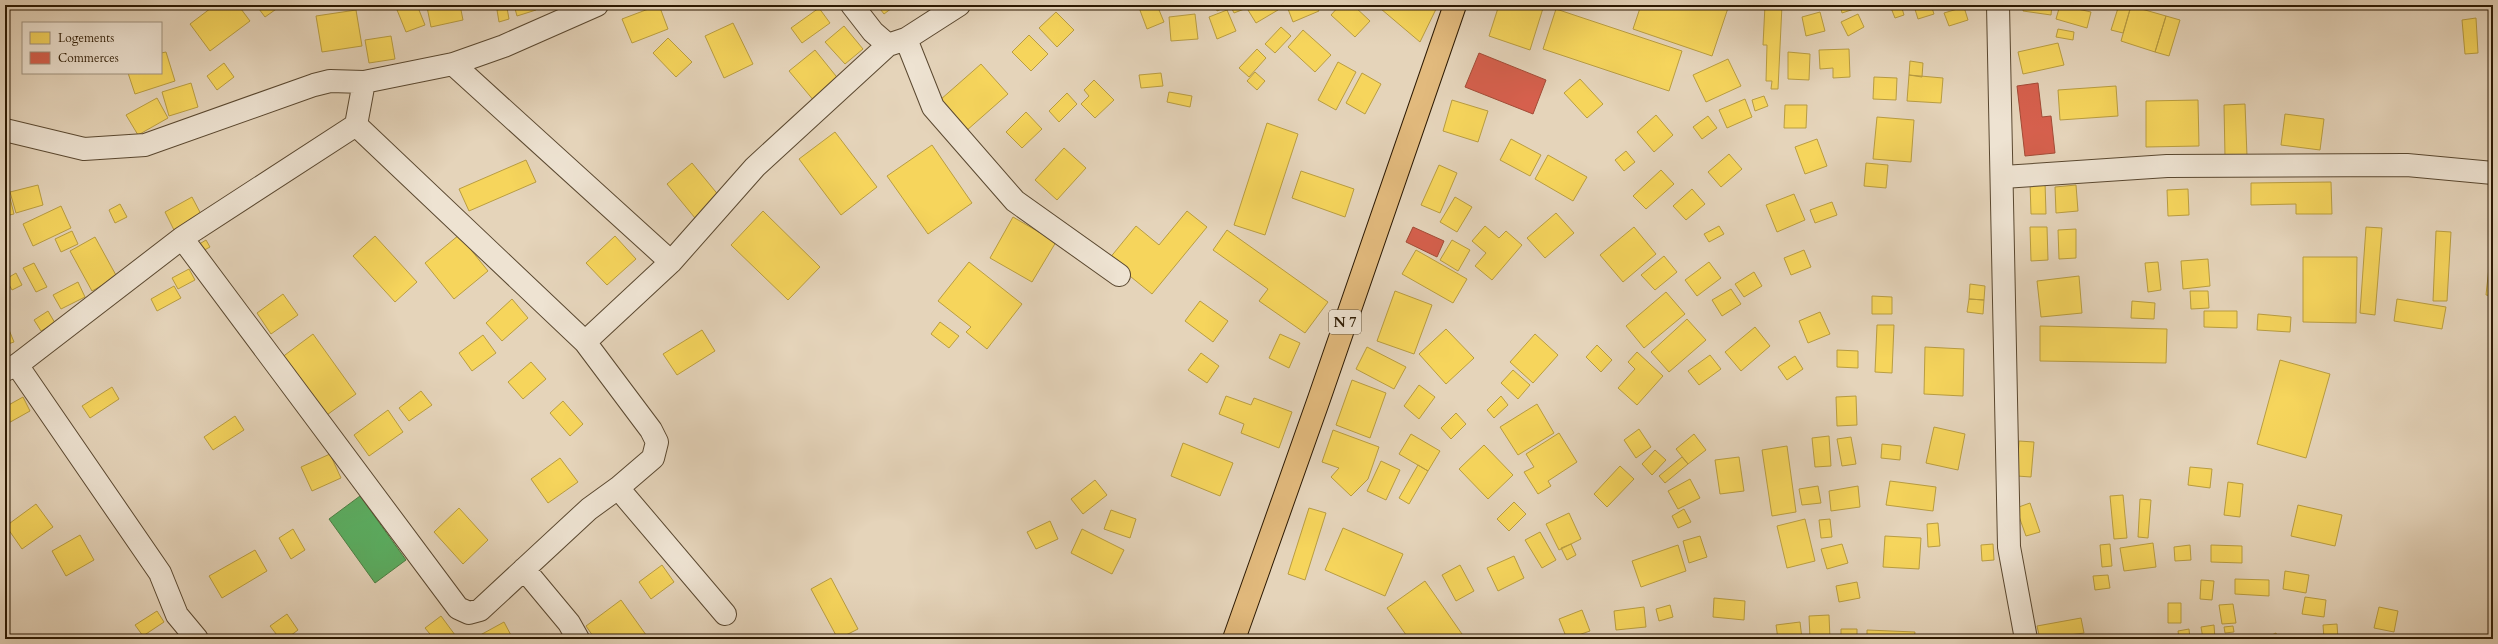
<svg xmlns="http://www.w3.org/2000/svg" width="2498" height="644" viewBox="0 0 2498 644" font-family="Cardo,serif">
<style>
.homes{fill:#f6d55c;stroke:#b99d41}
.shops{fill:#d6604d;stroke:#a34b36}
.public{fill:#5aae61;stroke:#4c8144}
.lines{fill:none;stroke-linecap:round;stroke-linejoin:round}
.minor-casing{stroke:#5a4830;stroke-width:24}
.tertiary-casing{stroke:#5a4830;stroke-width:24}
.primary-casing{stroke:#2c1902;stroke-width:24}
.minor{stroke:#eee3d2;stroke-width:22}
.tertiary{stroke:#eee3d2;stroke-width:22}
.primary{stroke:#e2ba7d;stroke-width:22}
.labels{text-anchor:middle;stroke-width:4;stroke-linejoin:round;paint-order:stroke}
.shield{fill:#eee3d2;stroke:#665640;stroke-width:1}
.shield-label{font-size:14px;font-weight:bold;fill:#2c1902}
</style>
<rect width="100%" height="100%" fill="#e5d4ba"/>
<filter id="stains"><feTurbulence type="fractalNoise" baseFrequency=".005" numOctaves="4"/><feColorMatrix values="0 0 0 0 .2 0 0 0 0 .09 0 0 0 0 .02 0 0 0 .5 -.17"/></filter>
<radialGradient id="worn" r=".72"><stop offset=".6" stop-color="#630" stop-opacity="0"/><stop offset="1" stop-color="#630" stop-opacity=".3"/></radialGradient>
<path class="homes" d="M 5,5 L 14,5 L 14,6 L 5,11 Z
M 215,5 L 238,5 L 250,21 L 210,51 L 190,24 Z
M 256,5 L 282,5 L 265,17 Z
M 326,5 L 349,5 L 327,9 Z
M 395,5 L 417,5 L 425,25 L 406,32 Z
M 438,5 L 460,5 L 463,20 L 431,27 L 427,7 Z
M 514,5 L 535,5 L 536,10 L 517,16 Z
M 659,5 L 668,29 L 632,43 L 622,19 Z
M 877,5 L 896,5 L 884,14 Z
M 1138,5 L 1157,5 L 1164,22 L 1147,29 Z
M 1215,5 L 1229,5 L 1229,6 L 1217,11 Z
M 1230,5 L 1251,5 L 1252,6 L 1234,13 Z
M 1256,5 L 1275,5 L 1278,10 L 1256,23 L 1248,10 Z
M 1296,5 L 1316,5 L 1319,11 L 1293,22 L 1288,9 Z
M 1340,5 L 1353,5 L 1370,21 L 1355,37 L 1331,15 Z
M 1383,5 L 1438,5 L 1420,42 L 1381,9 Z
M 1499,5 L 1544,5 L 1530,50 L 1489,36 Z
M 1641,5 L 1729,5 L 1712,56 L 1633,29 Z
M 1765,5 L 1782,5 L 1778,89 L 1771,89 L 1772,81 L 1766,81 L 1767,45 L 1763,45 Z
M 1840,5 L 1860,5 L 1860,7 L 1842,13 Z
M 1901,5 L 1904,15 L 1895,18 L 1891,8 Z
M 1931,5 L 1934,14 L 1918,19 L 1914,6 Z
M 2024,5 L 2052,5 L 2051,15 L 2023,11 Z
M 2060,5 L 2091,12 L 2087,28 L 2056,19 Z
M 2119,5 L 2131,6 L 2123,33 L 2111,30 Z
M 2131,6 L 2166,16 L 2155,52 L 2121,41 Z
M 1964,7 L 1968,20 L 1949,26 L 1944,13 Z
M 507,8 L 509,19 L 499,22 L 497,10 Z
M 819,8 L 830,23 L 802,43 L 791,28 Z
M 1556,9 L 1682,51 L 1669,91 L 1543,49 Z
M 356,10 L 362,46 L 322,52 L 316,16 Z
M 1227,10 L 1236,31 L 1217,39 L 1209,17 Z
M 1056,12 L 1074,30 L 1057,47 L 1039,28 Z
M 1820,12 L 1825,31 L 1806,36 L 1802,17 Z
M 1195,14 L 1198,39 L 1171,41 L 1169,17 Z
M 1858,14 L 1864,27 L 1848,36 L 1841,22 Z
M 2166,16 L 2180,20 L 2169,56 L 2155,52 Z
M 2476,18 L 2478,53 L 2465,54 L 2462,20 Z
M 733,23 L 753,64 L 724,78 L 705,36 Z
M 844,26 L 863,49 L 845,64 L 825,42 Z
M 1281,27 L 1291,36 L 1275,53 L 1265,44 Z
M 2058,29 L 2074,32 L 2073,40 L 2056,37 Z
M 1303,30 L 1331,55 L 1315,72 L 1288,47 Z
M 1029,35 L 1048,54 L 1031,71 L 1012,52 Z
M 391,36 L 395,59 L 369,63 L 365,40 Z
M 668,38 L 692,62 L 676,77 L 653,53 Z
M 2058,43 L 2064,65 L 2023,74 L 2018,52 Z
M 1257,49 L 1266,58 L 1249,77 L 1239,68 Z
M 1849,49 L 1850,77 L 1833,78 L 1833,68 L 1820,69 L 1819,50 Z
M 815,50 L 840,81 L 815,102 L 789,71 Z
M 166,52 L 175,81 L 135,94 L 128,73 L 161,73 L 161,53 Z
M 1788,52 L 1810,54 L 1809,80 L 1788,79 Z
M 1728,59 L 1741,86 L 1706,102 L 1693,75 Z
M 1910,61 L 1923,63 L 1922,77 L 1909,75 Z
M 1338,62 L 1356,72 L 1336,110 L 1318,100 Z
M 224,63 L 234,77 L 217,90 L 207,76 Z
M 981,64 L 1008,94 L 966,131 L 940,100 Z
M 1255,72 L 1265,81 L 1257,90 L 1247,81 Z
M 1161,73 L 1163,86 L 1141,88 L 1139,75 Z
M 1362,73 L 1381,84 L 1365,114 L 1346,103 Z
M 1909,75 L 1943,78 L 1941,103 L 1907,101 Z
M 1874,77 L 1897,78 L 1896,100 L 1873,99 Z
M 1580,79 L 1603,104 L 1587,118 L 1564,93 Z
M 1094,80 L 1114,100 L 1095,118 L 1081,104 L 1089,96 L 1084,90 Z
M 191,83 L 198,107 L 169,116 L 162,92 Z
M 2116,86 L 2118,116 L 2060,120 L 2058,90 Z
M 1169,92 L 1192,96 L 1190,107 L 1167,102 Z
M 1067,93 L 1077,104 L 1059,122 L 1049,111 Z
M 1764,96 L 1768,106 L 1755,111 L 1752,100 Z
M 157,98 L 168,118 L 138,135 L 126,115 Z
M 1745,99 L 1752,117 L 1727,128 L 1719,110 Z
M 1452,100 L 1488,111 L 1478,142 L 1443,131 Z
M 2198,100 L 2199,146 L 2146,147 L 2146,101 Z
M 2245,104 L 2247,156 L 2225,157 L 2224,105 Z
M 1785,105 L 1807,105 L 1806,128 L 1784,128 Z
M 1026,112 L 1042,129 L 1022,148 L 1006,132 Z
M 2285,114 L 2324,119 L 2320,150 L 2281,145 Z
M 1656,115 L 1673,135 L 1654,152 L 1637,132 Z
M 1708,116 L 1717,128 L 1702,139 L 1693,127 Z
M 1877,117 L 1914,120 L 1911,162 L 1873,159 Z
M 1267,123 L 1298,134 L 1265,235 L 1234,225 Z
M 835,132 L 877,187 L 841,215 L 799,159 Z
M 1511,139 L 1541,155 L 1530,176 L 1500,160 Z
M 1817,139 L 1827,166 L 1805,174 L 1795,147 Z
M 932,145 L 972,203 L 928,234 L 887,176 Z
M 1064,148 L 1086,168 L 1057,200 L 1035,180 Z
M 1626,151 L 1635,162 L 1624,171 L 1615,160 Z
M 1729,154 L 1742,169 L 1721,187 L 1708,172 Z
M 1548,155 L 1587,177 L 1573,201 L 1535,179 Z
M 526,160 L 536,182 L 469,211 L 459,189 Z
M 692,163 L 720,197 L 695,218 L 667,184 Z
M 1866,163 L 1888,165 L 1886,188 L 1864,186 Z
M 1439,165 L 1457,173 L 1440,213 L 1421,205 Z
M 1661,170 L 1674,184 L 1646,209 L 1633,196 Z
M 1301,171 L 1354,189 L 1345,217 L 1292,198 Z
M 5,178 L 14,214 L 5,216 Z
M 2045,182 L 2046,214 L 2031,214 L 2030,183 Z
M 2331,182 L 2332,214 L 2296,214 L 2296,204 L 2251,205 L 2251,183 Z
M 38,185 L 43,205 L 16,213 L 10,192 Z
M 2076,185 L 2078,211 L 2056,213 L 2055,187 Z
M 1692,189 L 1705,204 L 1686,220 L 1673,206 Z
M 2188,189 L 2189,215 L 2168,216 L 2167,190 Z
M 1794,194 L 1805,220 L 1777,232 L 1766,205 Z
M 192,197 L 203,218 L 175,232 L 165,212 Z
M 1455,197 L 1472,207 L 1457,232 L 1440,222 Z
M 1832,202 L 1837,215 L 1815,223 L 1810,210 Z
M 120,204 L 127,217 L 115,223 L 109,210 Z
M 61,206 L 71,228 L 33,246 L 23,224 Z
M 763,211 L 820,267 L 788,300 L 731,245 Z
M 1187,211 L 1207,227 L 1152,294 L 1109,259 L 1136,226 L 1159,245 Z
M 1556,213 L 1574,233 L 1545,258 L 1527,238 Z
M 1013,217 L 1056,242 L 1032,282 L 990,258 Z
M 1485,226 L 1499,238 L 1506,231 L 1522,245 L 1492,280 L 1475,266 L 1486,253 L 1472,241 Z
M 1719,226 L 1724,234 L 1709,242 L 1704,234 Z
M 1634,227 L 1656,254 L 1623,282 L 1600,255 Z
M 2030,227 L 2047,227 L 2048,260 L 2031,261 Z
M 2366,227 L 2382,228 L 2375,315 L 2360,313 Z
M 2076,229 L 2076,258 L 2059,259 L 2058,230 Z
M 1227,230 L 1328,302 L 1305,333 L 1259,301 L 1268,289 L 1213,250 Z
M 72,231 L 78,244 L 61,252 L 55,239 Z
M 2436,231 L 2451,232 L 2447,301 L 2433,301 Z
M 459,235 L 488,271 L 454,299 L 425,263 Z
M 375,236 L 417,282 L 395,302 L 353,256 Z
M 615,236 L 636,259 L 607,285 L 586,263 Z
M 95,237 L 117,277 L 92,291 L 70,251 Z
M 206,240 L 210,247 L 199,253 L 196,246 Z
M 1452,240 L 1470,250 L 1458,271 L 1440,260 Z
M 1416,250 L 1467,279 L 1453,303 L 1402,274 Z
M 1804,250 L 1811,267 L 1791,275 L 1784,258 Z
M 1664,256 L 1677,272 L 1655,290 L 1641,275 Z
M 2303,257 L 2357,257 L 2356,323 L 2303,322 Z
M 2208,259 L 2210,286 L 2183,289 L 2181,261 Z
M 969,262 L 1022,304 L 987,349 L 966,332 L 971,327 L 938,301 Z
M 1709,262 L 1721,278 L 1697,296 L 1685,280 Z
M 2158,262 L 2161,290 L 2148,292 L 2145,263 Z
M 34,263 L 47,287 L 36,292 L 23,268 Z
M 2489,267 L 2493,267 L 2493,296 L 2486,295 Z
M 189,269 L 195,280 L 178,289 L 172,278 Z
M 1754,272 L 1762,286 L 1744,297 L 1735,284 Z
M 16,273 L 22,285 L 12,290 L 6,279 Z
M 2079,276 L 2082,313 L 2041,317 L 2037,281 Z
M 78,282 L 85,297 L 61,309 L 53,295 Z
M 1970,284 L 1985,286 L 1984,300 L 1969,299 Z
M 174,286 L 181,298 L 157,311 L 151,299 Z
M 1731,289 L 1741,304 L 1722,316 L 1712,300 Z
M 1395,291 L 1432,305 L 1414,354 L 1377,341 Z
M 2190,291 L 2208,291 L 2209,308 L 2191,309 Z
M 1666,292 L 1685,314 L 1644,348 L 1626,326 Z
M 283,294 L 298,315 L 271,334 L 257,313 Z
M 1872,296 L 1892,297 L 1892,314 L 1872,314 Z
M 512,299 L 528,318 L 502,341 L 486,323 Z
M 1969,299 L 1984,300 L 1983,314 L 1967,312 Z
M 2397,299 L 2446,307 L 2442,329 L 2394,321 Z
M 1200,301 L 1228,321 L 1213,342 L 1185,321 Z
M 2132,301 L 2155,303 L 2154,319 L 2131,318 Z
M 48,311 L 55,323 L 41,331 L 34,320 Z
M 2204,311 L 2237,311 L 2237,328 L 2204,327 Z
M 1820,312 L 1830,334 L 1808,343 L 1799,321 Z
M 2258,314 L 2291,317 L 2290,332 L 2257,330 Z
M 1687,319 L 1706,340 L 1669,372 L 1651,352 Z
M 5,320 L 14,342 L 5,345 Z
M 940,322 L 959,336 L 949,348 L 931,334 Z
M 1877,325 L 1894,325 L 1892,373 L 1875,372 Z
M 2040,326 L 2167,329 L 2166,363 L 2040,361 Z
M 1755,327 L 1770,346 L 1741,371 L 1725,352 Z
M 1446,329 L 1474,358 L 1446,384 L 1419,354 Z
M 702,330 L 715,351 L 677,375 L 663,354 Z
M 313,334 L 356,394 L 324,417 L 281,358 Z
M 1280,334 L 1300,343 L 1289,368 L 1269,358 Z
M 1535,334 L 1558,355 L 1533,383 L 1510,362 Z
M 483,335 L 496,353 L 472,371 L 459,353 Z
M 1597,345 L 1612,360 L 1601,372 L 1586,357 Z
M 1367,347 L 1406,367 L 1394,389 L 1356,369 Z
M 1925,347 L 1964,349 L 1963,396 L 1924,394 Z
M 1837,350 L 1858,351 L 1858,368 L 1837,367 Z
M 1637,352 L 1663,376 L 1637,405 L 1618,388 L 1635,369 L 1628,362 Z
M 1201,353 L 1219,366 L 1207,383 L 1188,370 Z
M 1710,355 L 1721,369 L 1699,385 L 1688,371 Z
M 1795,356 L 1803,369 L 1787,380 L 1778,367 Z
M 2280,360 L 2330,374 L 2306,458 L 2257,444 Z
M 531,362 L 546,379 L 523,399 L 508,382 Z
M 1513,370 L 1530,385 L 1518,399 L 1501,383 Z
M 1352,380 L 1386,393 L 1370,438 L 1336,425 Z
M 1419,385 L 1435,397 L 1419,419 L 1404,406 Z
M 112,387 L 119,399 L 90,418 L 82,406 Z
M 421,391 L 432,405 L 409,421 L 399,408 Z
M 1226,396 L 1251,405 L 1254,398 L 1292,412 L 1279,448 L 1241,433 L 1244,424 L 1219,414 Z
M 1501,396 L 1508,405 L 1494,418 L 1487,410 Z
M 1856,396 L 1857,425 L 1837,426 L 1836,397 Z
M 23,397 L 30,411 L 5,425 L 5,407 Z
M 563,401 L 583,424 L 570,436 L 550,413 Z
M 1537,404 L 1554,433 L 1518,455 L 1500,427 Z
M 388,410 L 403,432 L 369,456 L 354,435 Z
M 1456,413 L 1466,424 L 1451,439 L 1441,428 Z
M 235,416 L 244,430 L 213,450 L 204,437 Z
M 1934,427 L 1965,434 L 1958,470 L 1926,463 Z
M 1639,429 L 1651,447 L 1636,458 L 1624,440 Z
M 1333,430 L 1379,447 L 1368,479 L 1351,496 L 1331,477 L 1339,468 L 1322,462 Z
M 1559,433 L 1577,462 L 1548,481 L 1551,486 L 1538,494 L 1524,472 L 1534,467 L 1526,454 Z
M 1411,434 L 1440,451 L 1428,471 L 1399,454 Z
M 1694,434 L 1706,450 L 1688,464 L 1676,449 Z
M 1829,436 L 1831,466 L 1815,467 L 1812,438 Z
M 1851,437 L 1856,464 L 1842,466 L 1837,439 Z
M 2019,441 L 2034,442 L 2031,477 L 2017,476 Z
M 1183,443 L 1233,463 L 1220,496 L 1171,476 Z
M 1882,444 L 1901,446 L 1900,460 L 1881,458 Z
M 1484,445 L 1513,475 L 1488,499 L 1459,469 Z
M 1787,446 L 1796,512 L 1772,516 L 1762,450 Z
M 1655,450 L 1666,460 L 1652,475 L 1642,464 Z
M 330,454 L 341,478 L 312,491 L 301,467 Z
M 1682,457 L 1688,464 L 1665,483 L 1659,476 Z
M 1739,457 L 1744,491 L 1720,494 L 1715,460 Z
M 560,458 L 578,482 L 548,503 L 531,479 Z
M 1381,461 L 1400,470 L 1386,500 L 1367,491 Z
M 1418,465 L 1428,471 L 1409,504 L 1399,498 Z
M 1620,466 L 1634,479 L 1607,507 L 1594,494 Z
M 2190,467 L 2212,469 L 2210,488 L 2188,485 Z
M 1690,479 L 1700,498 L 1678,509 L 1668,491 Z
M 1095,480 L 1107,495 L 1083,514 L 1071,499 Z
M 1890,481 L 1936,487 L 1933,511 L 1886,505 Z
M 2228,482 L 2243,484 L 2240,517 L 2224,515 Z
M 1818,486 L 1821,503 L 1802,505 L 1799,489 Z
M 1858,486 L 1860,507 L 1831,511 L 1829,491 Z
M 2123,495 L 2127,538 L 2114,539 L 2110,496 Z
M 2140,499 L 2151,500 L 2148,538 L 2138,537 Z
M 1514,502 L 1526,514 L 1509,531 L 1497,519 Z
M 2030,503 L 2040,532 L 2026,536 L 2016,508 Z
M 36,504 L 53,527 L 22,549 L 6,526 Z
M 2298,505 L 2342,515 L 2335,546 L 2291,536 Z
M 459,508 L 488,540 L 463,564 L 434,532 Z
M 1309,508 L 1326,513 L 1305,580 L 1288,574 Z
M 1684,509 L 1691,522 L 1678,528 L 1672,516 Z
M 1111,510 L 1136,519 L 1130,538 L 1104,529 Z
M 1569,513 L 1581,539 L 1559,550 L 1546,524 Z
M 1805,519 L 1815,561 L 1787,568 L 1777,526 Z
M 1830,519 L 1832,537 L 1821,538 L 1819,520 Z
M 1050,521 L 1058,539 L 1036,549 L 1027,532 Z
M 1938,523 L 1940,546 L 1928,547 L 1927,524 Z
M 1343,528 L 1403,554 L 1385,596 L 1325,570 Z
M 293,529 L 305,550 L 291,559 L 279,538 Z
M 1082,529 L 1124,550 L 1112,574 L 1071,553 Z
M 1540,532 L 1556,560 L 1542,568 L 1525,540 Z
M 80,535 L 94,560 L 66,576 L 52,551 Z
M 1700,536 L 1707,557 L 1689,563 L 1683,541 Z
M 1885,536 L 1921,538 L 1919,569 L 1883,567 Z
M 2153,543 L 2156,567 L 2124,571 L 2120,548 Z
M 1571,544 L 1576,555 L 1567,560 L 1561,548 Z
M 1842,544 L 1848,563 L 1827,569 L 1821,549 Z
M 1993,544 L 1994,560 L 1982,561 L 1981,545 Z
M 2110,544 L 2112,566 L 2102,567 L 2100,545 Z
M 1678,545 L 1686,571 L 1641,587 L 1632,561 Z
M 2190,545 L 2191,560 L 2175,561 L 2174,547 Z
M 2211,545 L 2242,546 L 2242,563 L 2211,562 Z
M 255,550 L 267,571 L 222,598 L 209,576 Z
M 1514,556 L 1524,578 L 1498,591 L 1487,568 Z
M 662,565 L 674,582 L 651,599 L 639,582 Z
M 1460,565 L 1474,591 L 1456,601 L 1442,575 Z
M 2285,571 L 2309,575 L 2306,593 L 2283,589 Z
M 2108,575 L 2110,588 L 2095,590 L 2093,576 Z
M 831,578 L 858,629 L 838,639 L 811,589 Z
M 2235,579 L 2269,580 L 2269,596 L 2235,594 Z
M 2201,580 L 2214,581 L 2212,600 L 2200,599 Z
M 1425,581 L 1462,634 L 1455,639 L 1409,639 L 1387,608 Z
M 1857,582 L 1860,598 L 1839,602 L 1836,586 Z
M 2305,597 L 2326,600 L 2324,617 L 2302,614 Z
M 1714,598 L 1745,601 L 1744,620 L 1713,617 Z
M 621,600 L 649,639 L 595,639 L 586,626 Z
M 2168,603 L 2181,603 L 2181,623 L 2168,623 Z
M 2233,604 L 2236,623 L 2222,624 L 2219,605 Z
M 1670,605 L 1673,617 L 1659,621 L 1656,609 Z
M 1644,607 L 1646,627 L 1616,630 L 1614,611 Z
M 2379,607 L 2398,611 L 2394,632 L 2374,628 Z
M 1582,610 L 1590,631 L 1567,639 L 1559,619 Z
M 157,611 L 164,622 L 143,636 L 135,625 Z
M 287,614 L 298,630 L 286,639 L 280,639 L 270,626 Z
M 1829,615 L 1830,639 L 1810,639 L 1809,616 Z
M 441,616 L 458,639 L 434,639 L 425,628 Z
M 2081,618 L 2084,633 L 2040,639 L 2037,626 Z
M 504,622 L 513,639 L 473,639 Z
M 1800,622 L 1802,639 L 1778,639 L 1776,625 Z
M 2337,624 L 2338,639 L 2324,639 L 2323,625 Z
M 2214,625 L 2215,639 L 2203,639 L 2201,627 Z
M 2233,626 L 2234,632 L 2225,633 L 2224,627 Z
M 1841,629 L 1857,629 L 1857,639 L 1841,639 Z
M 2189,629 L 2190,639 L 2179,639 L 2178,631 Z
M 1867,630 L 1915,632 L 1914,639 L 1867,639 Z
M 2276,633 L 2278,639 L 2263,639 Z
M 562,635 L 564,639 L 554,639 Z
M 2295,635 L 2296,639 L 2285,639 L 2284,637 Z"/>
<path class="shops" d="M 1479,53 L 1546,80 L 1533,114 L 1465,87 Z
M 2038,83 L 2042,117 L 2051,116 L 2055,153 L 2025,156 L 2017,86 Z
M 1413,227 L 1444,241 L 1437,257 L 1406,242 Z"/>
<path class="public" d="M 360,496 L 406,560 L 375,583 L 329,519 Z"/>
<g class="lines">
<g class="minor-casing">
<path id="minor" d="M 852,5 L 873,32 L 888,45 L 906,39 L 959,5
M 906,39 L 933,107 L 1015,201 L 1119,275
M 453,64 L 671,262
M 356,125 L 585,342 L 651,430 L 657,442 L 653,458 L 618,488 L 725,614
M 5,130 L 84,149 L 145,145 L 314,85 L 330,81 L 364,82 L 453,64 L 504,46 L 597,5
M 2003,177 L 2167,166 L 2407,165 L 2493,173
M 182,238 L 458,608 L 469,613 L 480,610 L 589,509 L 618,488
M 585,342 L 671,262 L 755,167 L 888,45
M 17,365 L 160,573 L 177,615 L 197,639
M 5,370 L 17,365 L 182,238 L 356,125 L 364,82
M 524,569 L 569,623 L 578,639"/>
</g>
<g class="tertiary-casing">
<path id="tertiary" d="M 1998,5 L 2009,547 L 2026,639"/>
</g>
<g class="primary-casing">
<path id="primary" d="M 1234,639 L 1319,399 L 1455,5"/>
</g>
<use href="#minor" class="minor"/>
<use href="#tertiary" class="tertiary"/>
<use href="#primary" class="primary"/>
</g>
<g class="labels">
<rect class="shield" x="1329" y="310" width="32" height="24" rx="3"/>
<g class="shield-label">
<text x="1345" y="327">N 7</text>
</g>
</g>
<rect width="2498" height="644" fill="none" stroke="#e5d4ba" stroke-width="20"/>
<rect x="6" y="6" width="2486" height="632" fill="none" stroke="#2c1902" stroke-width="2"/>
<rect x="10" y="10" width="2478" height="624" fill="none" stroke="#2c1902"/>
<rect x="22" y="22" width="140" height="52" fill="#eee3d2" stroke="#a0927f"/>
<rect x="30" y="32" width="20" height="12" fill="#f6d55c" stroke="#a0927f"/>
<text x="58" y="42" font-size="12" fill="#2c1902">Logements</text>
<rect x="30" y="52" width="20" height="12" fill="#d6604d" stroke="#a0927f"/>
<text x="58" y="62" font-size="12" fill="#2c1902">Commerces</text>
<rect width="100%" height="100%" filter="url(#stains)"/>
<rect width="100%" height="100%" fill="url(#worn)"/>
</svg>
